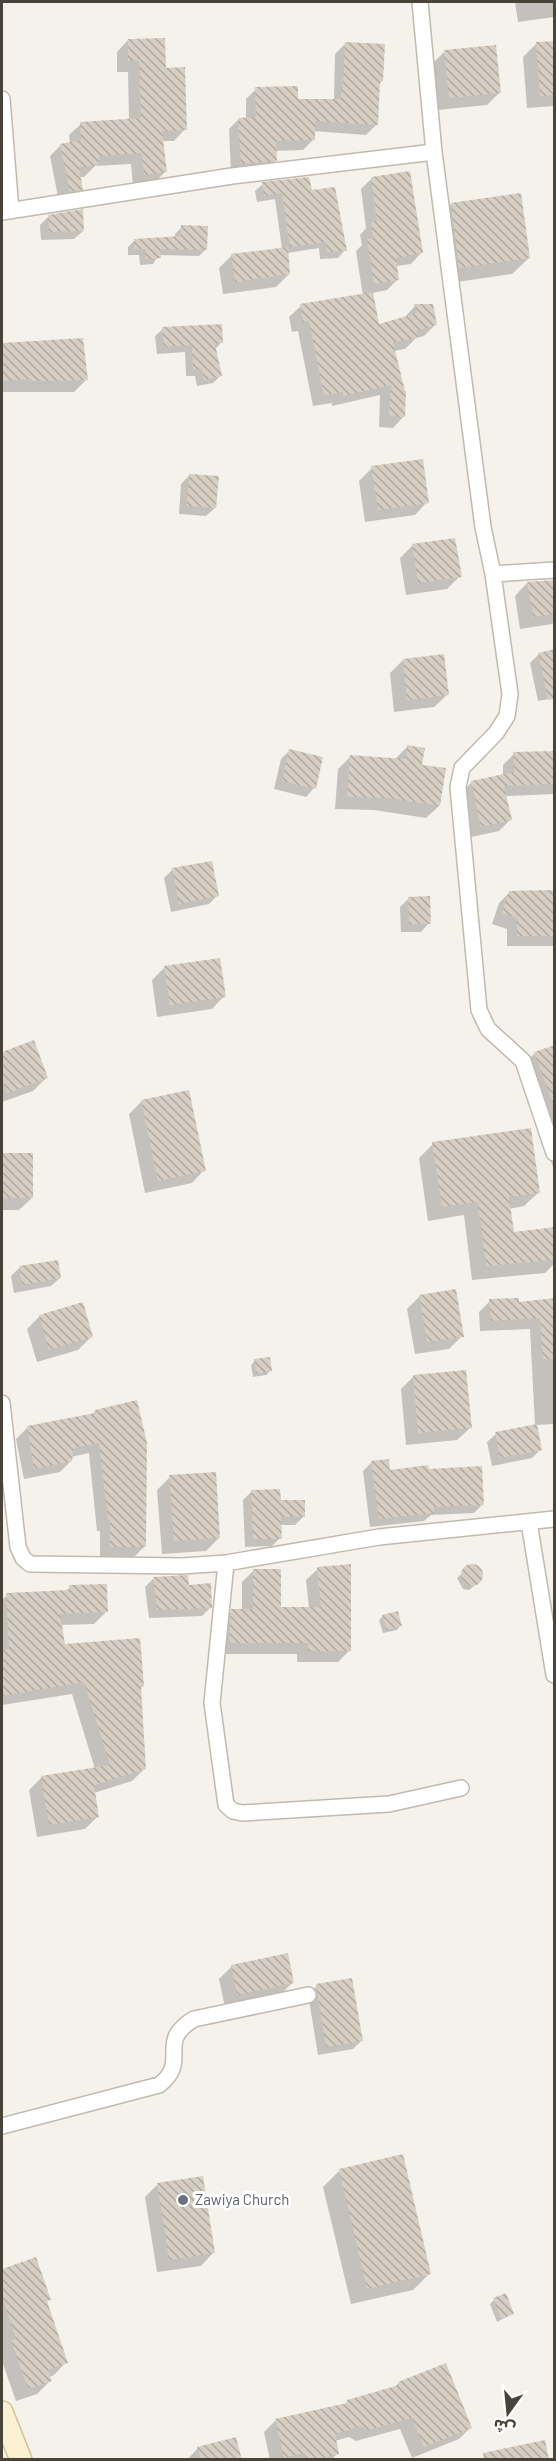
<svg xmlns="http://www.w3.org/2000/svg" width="556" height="2461" viewBox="0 0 556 2461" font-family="Barlow,'Noto Sans Arabic',sans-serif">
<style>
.shadow{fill:#0003}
.building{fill:url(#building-back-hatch)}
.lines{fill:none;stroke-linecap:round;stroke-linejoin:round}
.street-casing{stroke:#c0baaf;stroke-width:18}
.secondary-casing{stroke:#d1c49f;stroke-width:24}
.street{stroke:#fff;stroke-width:15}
.secondary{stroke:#fbf1d0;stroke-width:21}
.worship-dot{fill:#6b7280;stroke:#fff;stroke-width:2}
.labels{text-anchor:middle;stroke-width:6;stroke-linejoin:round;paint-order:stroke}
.worship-label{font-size:15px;fill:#5b616d;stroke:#fff;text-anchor:start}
</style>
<defs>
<pattern id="building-back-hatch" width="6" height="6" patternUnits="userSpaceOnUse" patternTransform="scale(1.5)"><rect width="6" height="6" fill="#d6cec2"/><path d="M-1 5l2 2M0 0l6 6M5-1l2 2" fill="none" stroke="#b0a99f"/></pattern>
</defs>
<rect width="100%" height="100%" fill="#f5f2ec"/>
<path class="shadow" d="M 515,2 L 554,2 L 554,17 L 518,22 Z
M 128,40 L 165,69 L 185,129 L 174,141 L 162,141 L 165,172 L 154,183 L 133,186 L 131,164 L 95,166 L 84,177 L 79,177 L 81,189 L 70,200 L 59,202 L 50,156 L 61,145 L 70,143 L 69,135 L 81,124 L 129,120 L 128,72 L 117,72 L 117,52 Z
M 554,42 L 554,106 L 527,108 L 523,57 L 536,44 Z
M 345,44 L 382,81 L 379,84 L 376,125 L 366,135 L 313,131 L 313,140 L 303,150 L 275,151 L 276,160 L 265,170 L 231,173 L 229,129 L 239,119 L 246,119 L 246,99 L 256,89 L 297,100 L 334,99 L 335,54 Z
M 445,51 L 500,92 L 487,105 L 437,110 L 432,64 Z
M 372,178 L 421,253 L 411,264 L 396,266 L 398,279 L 387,290 L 372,293 L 377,326 L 404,318 L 415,306 L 435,325 L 424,336 L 416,338 L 405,349 L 393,351 L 404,416 L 393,428 L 379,427 L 380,395 L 332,406 L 332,403 L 313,406 L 298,331 L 292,332 L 289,317 L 301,306 L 363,296 L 356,251 L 362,245 L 360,235 L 366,228 L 361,189 Z
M 263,184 L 310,192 L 345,250 L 338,258 L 320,259 L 319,248 L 287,253 L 289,274 L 276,287 L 223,294 L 219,268 L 232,255 L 282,249 L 275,199 L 257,202 L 255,191 Z
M 451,204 L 529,258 L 512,274 L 443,284 L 435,221 Z
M 49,216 L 83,231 L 74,239 L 41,240 L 40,225 Z
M 182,227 L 206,249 L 199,256 L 159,255 L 153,264 L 140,265 L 139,255 L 128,255 L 128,247 L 135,240 L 175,238 L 175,234 Z
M 163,329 L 221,343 L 214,350 L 220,376 L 213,383 L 197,386 L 195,376 L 186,376 L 185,352 L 157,354 L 155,336 Z
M 82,339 L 86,380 L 74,392 L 2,392 L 2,344 Z
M 372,468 L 427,502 L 415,515 L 365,522 L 359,481 Z
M 190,475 L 215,508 L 206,516 L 179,514 L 181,484 Z
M 413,545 L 460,576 L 447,589 L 406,595 L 400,558 Z
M 554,581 L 554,622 L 552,624 L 520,629 L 515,596 L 527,583 Z
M 539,654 L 554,698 L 538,701 L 530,663 Z
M 403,660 L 447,695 L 434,707 L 394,712 L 390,673 Z
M 407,747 L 421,766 L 439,806 L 426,818 L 374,810 L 335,809 L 338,769 L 351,756 L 395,759 Z
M 290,750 L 314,788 L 306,797 L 274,789 L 281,759 Z
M 554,753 L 554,794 L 505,796 L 510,820 L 499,831 L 471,837 L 461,793 L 472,782 L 503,776 L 503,765 L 514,754 Z
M 173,869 L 217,896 L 209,904 L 171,912 L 164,878 Z
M 510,892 L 554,892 L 554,946 L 507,946 L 507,929 L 492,924 L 499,903 Z
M 409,898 L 429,923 L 421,932 L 401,932 L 400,907 Z
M 165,967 L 224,996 L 212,1009 L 157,1017 L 152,980 Z
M 33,1042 L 46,1078 L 33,1091 L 2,1102 L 2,1053 Z
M 554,1046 L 554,1170 L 518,1070 L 535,1053 Z
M 142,1101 L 204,1170 L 192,1183 L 145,1193 L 129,1114 Z
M 433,1144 L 539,1192 L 524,1206 L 509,1209 L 512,1233 L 554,1229 L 554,1264 L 545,1273 L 472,1280 L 464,1215 L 428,1221 L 419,1158 Z
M 2,1154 L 32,1155 L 32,1198 L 19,1210 L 2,1210 Z
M 57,1261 L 60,1278 L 51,1286 L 14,1293 L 11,1276 L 19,1268 Z
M 420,1296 L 462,1336 L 449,1349 L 415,1354 L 407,1309 Z
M 554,1299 L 554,1424 L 535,1425 L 540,1450 L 532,1458 L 492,1466 L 487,1442 L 496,1434 L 535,1426 L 530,1329 L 480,1331 L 479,1312 L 490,1301 L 517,1303 Z
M 40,1316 L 91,1337 L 78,1350 L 37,1362 L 27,1329 Z
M 255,1361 L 270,1371 L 266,1375 L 253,1377 L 251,1365 Z
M 414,1376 L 470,1428 L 457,1440 L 406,1445 L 401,1389 Z
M 95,1411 L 144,1547 L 133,1558 L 100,1557 L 100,1531 L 97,1531 L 89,1453 L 71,1457 L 71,1461 L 60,1472 L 24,1479 L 16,1439 L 27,1428 L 91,1416 Z
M 372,1462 L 389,1471 L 428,1471 L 483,1504 L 474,1513 L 431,1515 L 424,1521 L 370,1527 L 363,1471 Z
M 170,1477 L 219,1538 L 206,1551 L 162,1554 L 157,1490 Z
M 252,1491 L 279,1501 L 304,1516 L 295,1525 L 280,1525 L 280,1538 L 272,1546 L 245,1547 L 243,1500 Z
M 469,1567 L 477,1568 L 481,1576 L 479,1582 L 469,1590 L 463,1589 L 457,1578 Z
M 318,1569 L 350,1650 L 338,1662 L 297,1662 L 297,1654 L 219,1654 L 220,1622 L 232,1611 L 242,1611 L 242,1582 L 254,1570 L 279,1609 L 309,1608 L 306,1580 Z
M 153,1579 L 188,1587 L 210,1608 L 202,1616 L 149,1618 L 145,1587 Z
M 70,1587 L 106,1612 L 94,1624 L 60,1625 L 64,1645 L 143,1686 L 140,1689 L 144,1769 L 132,1781 L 94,1793 L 97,1817 L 85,1829 L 37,1837 L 29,1790 L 42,1777 L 95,1769 L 72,1694 L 2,1705 L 2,1600 L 7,1595 L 65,1592 Z
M 383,1616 L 400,1626 L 397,1630 L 383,1633 L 379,1620 Z
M 232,1966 L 293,1982 L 280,1995 L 225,2007 L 219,1979 Z
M 317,1986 L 361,2041 L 353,2049 L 318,2055 L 308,1994 Z
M 339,2171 L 430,2273 L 413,2290 L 351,2304 L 323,2187 Z
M 158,2184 L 213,2253 L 201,2266 L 157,2272 L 145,2197 Z
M 35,2259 L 49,2299 L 46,2303 L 66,2362 L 54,2375 L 49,2377 L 50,2381 L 37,2394 L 16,2401 L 2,2361 L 2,2270 Z
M 494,2300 L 512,2314 L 497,2322 L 490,2304 Z
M 399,2383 L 471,2427 L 459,2439 L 412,2458 L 400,2429 L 356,2441 L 349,2437 L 335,2441 L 338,2453 L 331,2460 L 270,2460 L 264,2432 L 276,2420 L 344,2405 L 347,2402 L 393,2388 Z
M 198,2448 L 240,2460 L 187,2460 Z"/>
<path class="building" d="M 165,38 L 166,68 L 185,67 L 187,130 L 162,131 L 167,172 L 144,175 L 142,153 L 100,156 L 97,166 L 79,167 L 83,190 L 70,192 L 60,144 L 81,140 L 80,122 L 141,118 L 139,61 L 128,61 L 128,39 Z
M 555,41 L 555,95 L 540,96 L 536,42 Z
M 345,42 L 385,44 L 383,81 L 380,81 L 378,125 L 315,121 L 315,140 L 276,141 L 277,161 L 241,164 L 238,118 L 256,117 L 255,87 L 298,86 L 298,99 L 341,99 L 341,89 L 343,90 Z
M 496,45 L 501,93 L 449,98 L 444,50 Z
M 410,171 L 423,253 L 396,258 L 399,280 L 374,284 L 367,239 L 373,238 L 371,222 L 377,221 L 371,177 Z
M 309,177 L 312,190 L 335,187 L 347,251 L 327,252 L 326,242 L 290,247 L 282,193 L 264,196 L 262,182 Z
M 521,193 L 530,258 L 459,268 L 451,203 Z
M 83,209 L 84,231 L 49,232 L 48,215 Z
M 181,225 L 208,226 L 207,250 L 160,249 L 161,258 L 146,259 L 145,249 L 134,249 L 134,239 L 181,236 Z
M 288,247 L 290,274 L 235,282 L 231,254 Z
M 373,292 L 379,324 L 417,313 L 414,304 L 433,304 L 437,325 L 416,331 L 418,338 L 393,342 L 405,391 L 406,391 L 405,417 L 389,416 L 391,385 L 343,396 L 343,392 L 324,395 L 309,321 L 303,322 L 300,304 Z
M 222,324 L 223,343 L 215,344 L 222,376 L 204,380 L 202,369 L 193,369 L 192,345 L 164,347 L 162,327 Z
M 83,338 L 88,380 L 32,381 L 32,379 L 2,381 L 2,343 Z
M 423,459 L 429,503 L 378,510 L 371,466 Z
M 189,474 L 219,476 L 216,508 L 187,506 Z
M 455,538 L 462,577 L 418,583 L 412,544 Z
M 555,580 L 555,614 L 533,617 L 527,582 Z
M 555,649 L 555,699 L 548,700 L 538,653 Z
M 444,654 L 449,695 L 407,700 L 403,659 Z
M 407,745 L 425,748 L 422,765 L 446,768 L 440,806 L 388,798 L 347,797 L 350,755 L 405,759 Z
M 289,749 L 323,757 L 316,789 L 282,781 Z
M 555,751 L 555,784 L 504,786 L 512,820 L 481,827 L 471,781 L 514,772 L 513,752 Z
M 212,861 L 219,896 L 179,904 L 172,868 Z
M 553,890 L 553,936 L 517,936 L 517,918 L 502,913 L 509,891 Z
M 430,896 L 431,924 L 409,924 L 408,897 Z
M 220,958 L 226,997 L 170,1005 L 164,966 Z
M 34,1040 L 48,1078 L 7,1093 L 2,1078 L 2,1052 Z
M 555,1045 L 555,1103 L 553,1104 L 534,1052 Z
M 189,1090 L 206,1171 L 158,1181 L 141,1100 Z
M 531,1128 L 540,1193 L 509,1197 L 514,1232 L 555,1227 L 555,1260 L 486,1266 L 478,1202 L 442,1207 L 432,1142 Z
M 2,1153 L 33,1153 L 33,1198 L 2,1198 Z
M 58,1260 L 61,1278 L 22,1285 L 19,1266 Z
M 456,1289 L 464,1337 L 427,1342 L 419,1295 Z
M 519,1298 L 519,1302 L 555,1298 L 555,1359 L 543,1359 L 540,1318 L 491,1321 L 489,1299 Z
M 83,1302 L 93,1337 L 49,1350 L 39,1315 Z
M 270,1357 L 272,1371 L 256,1374 L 254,1359 Z
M 466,1370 L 472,1428 L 418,1433 L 413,1375 Z
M 137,1400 L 147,1443 L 146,1547 L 110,1547 L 110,1520 L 108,1520 L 99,1443 L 74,1448 L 72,1461 L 34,1469 L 27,1426 L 95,1413 L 95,1410 Z
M 537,1424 L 542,1450 L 500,1458 L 495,1432 Z
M 389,1459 L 390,1470 L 428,1465 L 429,1469 L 482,1466 L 484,1505 L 434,1507 L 434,1513 L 379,1519 L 371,1461 Z
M 216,1472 L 220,1538 L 174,1541 L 169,1475 Z
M 280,1489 L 281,1500 L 305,1500 L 305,1517 L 281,1517 L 282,1539 L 253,1539 L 251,1490 Z
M 351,1564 L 351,1651 L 308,1651 L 308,1643 L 229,1643 L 231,1609 L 253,1609 L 253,1569 L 281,1569 L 281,1607 L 321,1607 L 317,1567 Z
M461 1575a11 11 0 1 1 22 0a11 11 0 1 1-22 0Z
M 188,1575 L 189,1585 L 211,1583 L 212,1608 L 157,1610 L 153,1577 Z
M 107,1584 L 108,1612 L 60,1614 L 65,1644 L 140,1638 L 144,1686 L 141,1687 L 146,1769 L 94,1785 L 99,1817 L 49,1825 L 41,1776 L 110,1765 L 84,1682 L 2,1696 L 2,1650 L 9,1649 L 6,1593 L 69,1590 L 69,1585 Z
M 398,1611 L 402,1626 L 387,1630 L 382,1615 Z
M 288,1953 L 294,1983 L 237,1995 L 231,1965 Z
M 352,1978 L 363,2041 L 326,2047 L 316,1984 Z
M 403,2154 L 431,2274 L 367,2289 L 339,2169 Z
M 203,2176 L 215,2253 L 169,2260 L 157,2183 Z
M 36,2257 L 51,2300 L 47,2301 L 68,2363 L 48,2370 L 52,2381 L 28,2389 L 11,2340 L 16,2339 L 2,2297 L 2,2269 Z
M 506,2293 L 514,2314 L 501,2319 L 493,2298 Z
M 446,2363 L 472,2428 L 424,2447 L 412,2418 L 368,2430 L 361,2426 L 335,2434 L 339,2454 L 313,2460 L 306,2460 L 304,2453 L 284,2458 L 275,2419 L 347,2403 L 347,2400 L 399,2385 L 398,2382 Z
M 236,2437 L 242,2460 L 201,2460 L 197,2447 Z
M 545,2440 L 549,2460 L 484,2460 L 483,2453 Z"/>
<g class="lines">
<g class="street-casing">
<path id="street" d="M 420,2 L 434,152 L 483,527 L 493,574 L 510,694 L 507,716 L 496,733 L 462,768 L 458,787 L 479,1010 L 488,1029 L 523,1061 L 554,1153
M 2,99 L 11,211
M 2,212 L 232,176 L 434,152
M 493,574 L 554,570
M 2,1403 L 18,1547 L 23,1558 L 30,1564 L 182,1566 L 226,1563 L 379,1537 L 554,1519
M 529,1522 L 554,1675
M 226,1563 L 212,1703 L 226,1805 L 233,1811 L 242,1813 L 389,1804 L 461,1788
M 2,2126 L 159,2085 C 191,2061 155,2042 194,2019 L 308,1995"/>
</g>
<g class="secondary-casing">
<path id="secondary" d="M 2,2412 L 21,2460"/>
</g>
<use href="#street" class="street"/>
<use href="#secondary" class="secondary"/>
</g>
<circle class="worship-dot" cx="183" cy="2200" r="6"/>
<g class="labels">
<g class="worship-label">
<text x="195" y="2205">Zawiya Church</text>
</g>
</g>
<rect width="556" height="2461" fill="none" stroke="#49433a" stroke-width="6"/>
<g transform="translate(508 2413) rotate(195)" stroke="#ffffff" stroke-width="4.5" paint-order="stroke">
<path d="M0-4.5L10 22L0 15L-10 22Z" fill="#49433a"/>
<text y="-9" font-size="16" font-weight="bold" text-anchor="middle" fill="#49433a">ش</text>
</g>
</svg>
